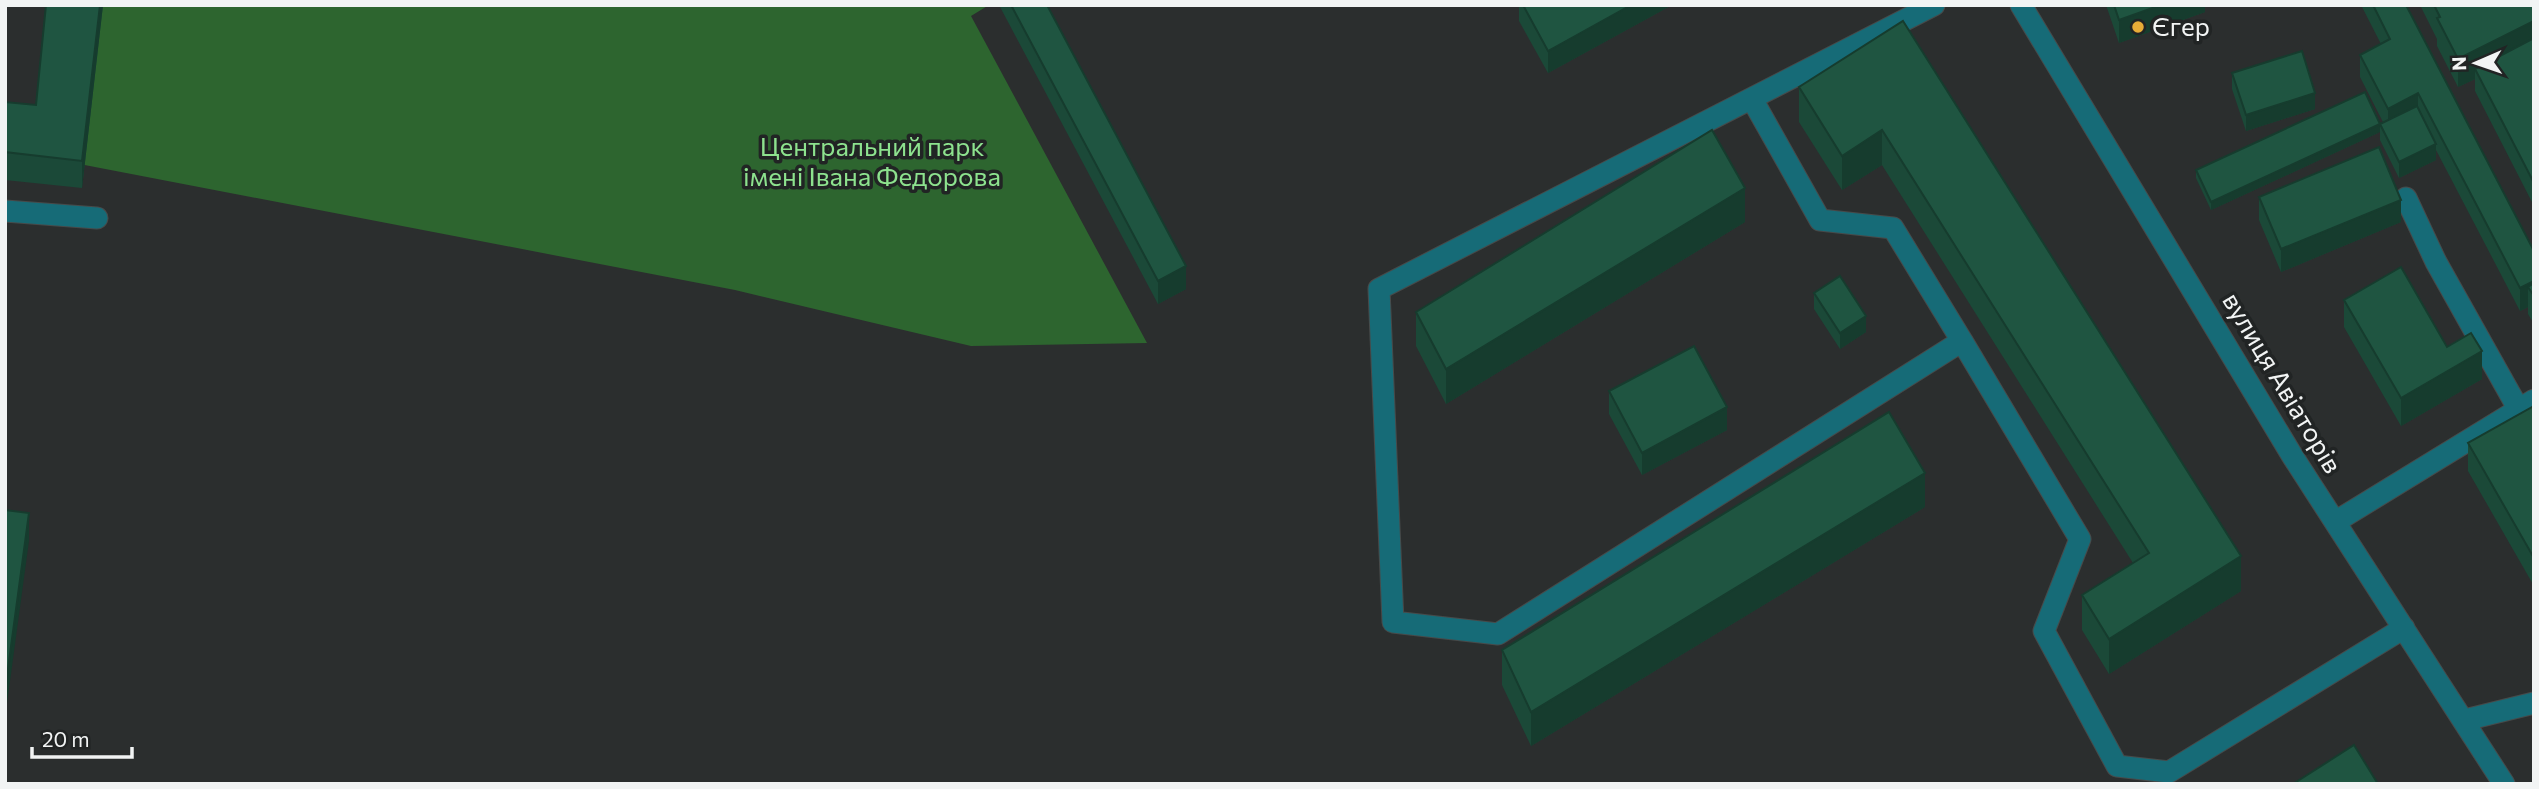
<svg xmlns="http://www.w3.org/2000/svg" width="2539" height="789" viewBox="0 0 2539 789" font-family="Commissioner,sans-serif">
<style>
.green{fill:#2d652f}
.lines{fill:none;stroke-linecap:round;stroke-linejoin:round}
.minor-casing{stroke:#474a4a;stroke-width:23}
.minor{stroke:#166b77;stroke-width:21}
.wall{fill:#1b4938}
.shaded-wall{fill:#163c2e}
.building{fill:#1f5541;stroke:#163c2e;stroke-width:2}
.poi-dot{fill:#e7ac37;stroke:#212424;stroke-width:2.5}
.labels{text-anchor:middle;stroke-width:7;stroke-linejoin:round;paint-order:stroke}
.poi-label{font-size:26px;fill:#f2f4f4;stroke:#212424;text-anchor:start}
.park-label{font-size:26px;fill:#8de28e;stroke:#212424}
.street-label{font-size:26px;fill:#f2f4f4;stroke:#212424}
</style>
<rect width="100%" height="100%" fill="#2b2e2e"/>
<path class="green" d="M 59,5 L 989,5 L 971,16 L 1147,343 L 971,346 L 735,290 L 43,157 Z"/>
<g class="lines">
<g class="minor-casing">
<path id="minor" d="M 1934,5 L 1379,289 L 1393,622 L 1498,634 L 1962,341 L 2080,539 L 2044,631 L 2117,766 L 2169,772 L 2404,628
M 2021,5 L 2293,457 L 2504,784
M 1752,99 L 1820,220 L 1893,228 L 1962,341
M 2406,198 L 2436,262 L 2519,410
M 5,211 L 97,218
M 2335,522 L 2534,400
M 2465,720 L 2534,703"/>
</g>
<use href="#minor" class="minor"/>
</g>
<path class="wall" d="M 46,5 L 103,5 L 82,188 L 5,180 L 5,102 L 36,105 Z
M 999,5 L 1047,5 L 1186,289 L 1158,304 Z
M 1519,5 L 1672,5 L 1548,73 L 1519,21 Z
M 2106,5 L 2205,5 L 2205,12 L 2119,43 Z
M 2361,5 L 2406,5 L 2534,251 L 2534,324 L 2528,314 L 2528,307 L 2520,311 L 2436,150 L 2436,160 L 2399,178 L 2380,140 L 2380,124 L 2383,122 L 2360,77 L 2360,55 L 2381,44 Z
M 2420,5 L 2534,5 L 2534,206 L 2475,91 L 2475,79 L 2458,87 L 2437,46 L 2437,39 Z
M 1903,21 L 2241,591 L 2109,674 L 2082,630 L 2082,595 L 2133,563 L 1882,165 L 1842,190 L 1799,122 L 1799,87 Z
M 2232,73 L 2315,109 L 2246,131 L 2232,89 Z
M 2380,132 L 2211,210 L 2196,178 L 2196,170 Z
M 2259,197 L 2401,222 L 2281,272 L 2259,220 Z
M 1745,222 L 1446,404 L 1416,346 L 1416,312 Z
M 1814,293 L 1866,332 L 1840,349 L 1814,309 Z
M 2344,300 L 2447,347 L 2482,379 L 2401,426 L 2344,327 Z
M 1609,391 L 1727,430 L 1642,475 L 1609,414 Z
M 2534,406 L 2534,586 L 2468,471 L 2468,443 Z
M 1925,507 L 1531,746 L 1502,685 L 1502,650 Z"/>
<path class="shaded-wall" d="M 100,5 L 103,5 L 82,188 L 82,161 Z
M 1631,5 L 1672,5 L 1548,73 L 1548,51 Z
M 2161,5 L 2205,5 L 2205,12 L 2119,43 L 2119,20 Z
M 2534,21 L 2534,49 L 2475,69 L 2475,79 L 2458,87 L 2458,59 Z
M 2315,93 L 2315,109 L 2246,131 L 2246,115 Z
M 2418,93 L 2418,116 L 2388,131 L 2388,109 Z
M 2380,124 L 2380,132 L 2211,210 L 2211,202 Z
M 1882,130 L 1882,165 L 1842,190 L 1842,156 Z
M 2436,144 L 2436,160 L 2399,178 L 2399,162 Z
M 1745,188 L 1745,222 L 1446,404 L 1446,369 Z
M 2401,200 L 2401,222 L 2281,272 L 2281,249 Z
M 1186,266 L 1186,289 L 1158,304 L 1158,281 Z
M 2534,281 L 2534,296 L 2528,287 L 2528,307 L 2520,311 L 2520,288 Z
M 1866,316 L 1866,332 L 1840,349 L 1840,333 Z
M 2482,351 L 2482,379 L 2401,426 L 2401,398 Z
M 1727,407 L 1727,430 L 1642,475 L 1642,453 Z
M 1925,473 L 1925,507 L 1531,746 L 1531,712 Z
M 29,513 L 29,541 L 5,718 L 5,691 Z
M 2241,556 L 2241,591 L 2109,674 L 2109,639 Z"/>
<path class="building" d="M 46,5 L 100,5 L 82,161 L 5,152 L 5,102 L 36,105 Z
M 1011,5 L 1047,5 L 1186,266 L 1158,281 Z
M 1523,5 L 1631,5 L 1548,51 Z
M 2114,5 L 2161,5 L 2119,20 Z
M 2373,5 L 2406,5 L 2534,251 L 2534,281 L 2520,288 L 2418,93 L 2388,109 L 2360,55 L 2390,39 Z
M 2434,5 L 2534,5 L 2534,21 L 2458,59 L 2437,18 L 2440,17 Z
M 1903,21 L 2241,556 L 2109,639 L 2082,595 L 2149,553 L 1882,130 L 1842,156 L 1799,87 Z
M 2534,38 L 2534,183 L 2475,69 Z
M 2302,51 L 2315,93 L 2246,115 L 2232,73 Z
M 2365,92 L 2380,124 L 2211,202 L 2196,170 Z
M 2417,106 L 2436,144 L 2399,162 L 2380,124 Z
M 1712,130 L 1745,188 L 1446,369 L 1416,312 Z
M 2379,147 L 2401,200 L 2281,249 L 2259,197 Z
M 2401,267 L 2447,347 L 2471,333 L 2482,351 L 2401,398 L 2344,300 Z
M 1840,276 L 1866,316 L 1840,333 L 1814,293 Z
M 2534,283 L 2534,296 L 2528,287 Z
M 1694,346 L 1727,407 L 1642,453 L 1609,391 Z
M 2534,406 L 2534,558 L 2468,443 Z
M 1889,412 L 1925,473 L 1531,712 L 1502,650 Z
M 5,510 L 29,513 L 5,691 Z
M 2354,745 L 2378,784 L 2293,784 Z"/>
<circle class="poi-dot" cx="2138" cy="27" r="7"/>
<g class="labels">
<g class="poi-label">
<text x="2152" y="36">Єгер</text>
</g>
<g class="park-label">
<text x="872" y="156">Центральний парк<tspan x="872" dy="30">імені Івана Федорова</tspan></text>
</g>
<g class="street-label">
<text transform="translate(2282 383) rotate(59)" y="9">вулиця Авіаторів</text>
</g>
</g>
<rect width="2539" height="789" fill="none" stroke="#f2f4f4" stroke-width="14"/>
<g transform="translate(2476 63) rotate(268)" stroke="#212424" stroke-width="5" paint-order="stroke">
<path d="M0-5L12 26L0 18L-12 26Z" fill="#f2f4f4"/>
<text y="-10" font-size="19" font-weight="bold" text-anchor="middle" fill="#f2f4f4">N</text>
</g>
<path d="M32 747v10h100v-10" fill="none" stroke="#f2f4f4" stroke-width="3.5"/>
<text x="42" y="747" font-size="21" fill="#f2f4f4" stroke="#212424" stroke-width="5" paint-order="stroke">20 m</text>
</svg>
